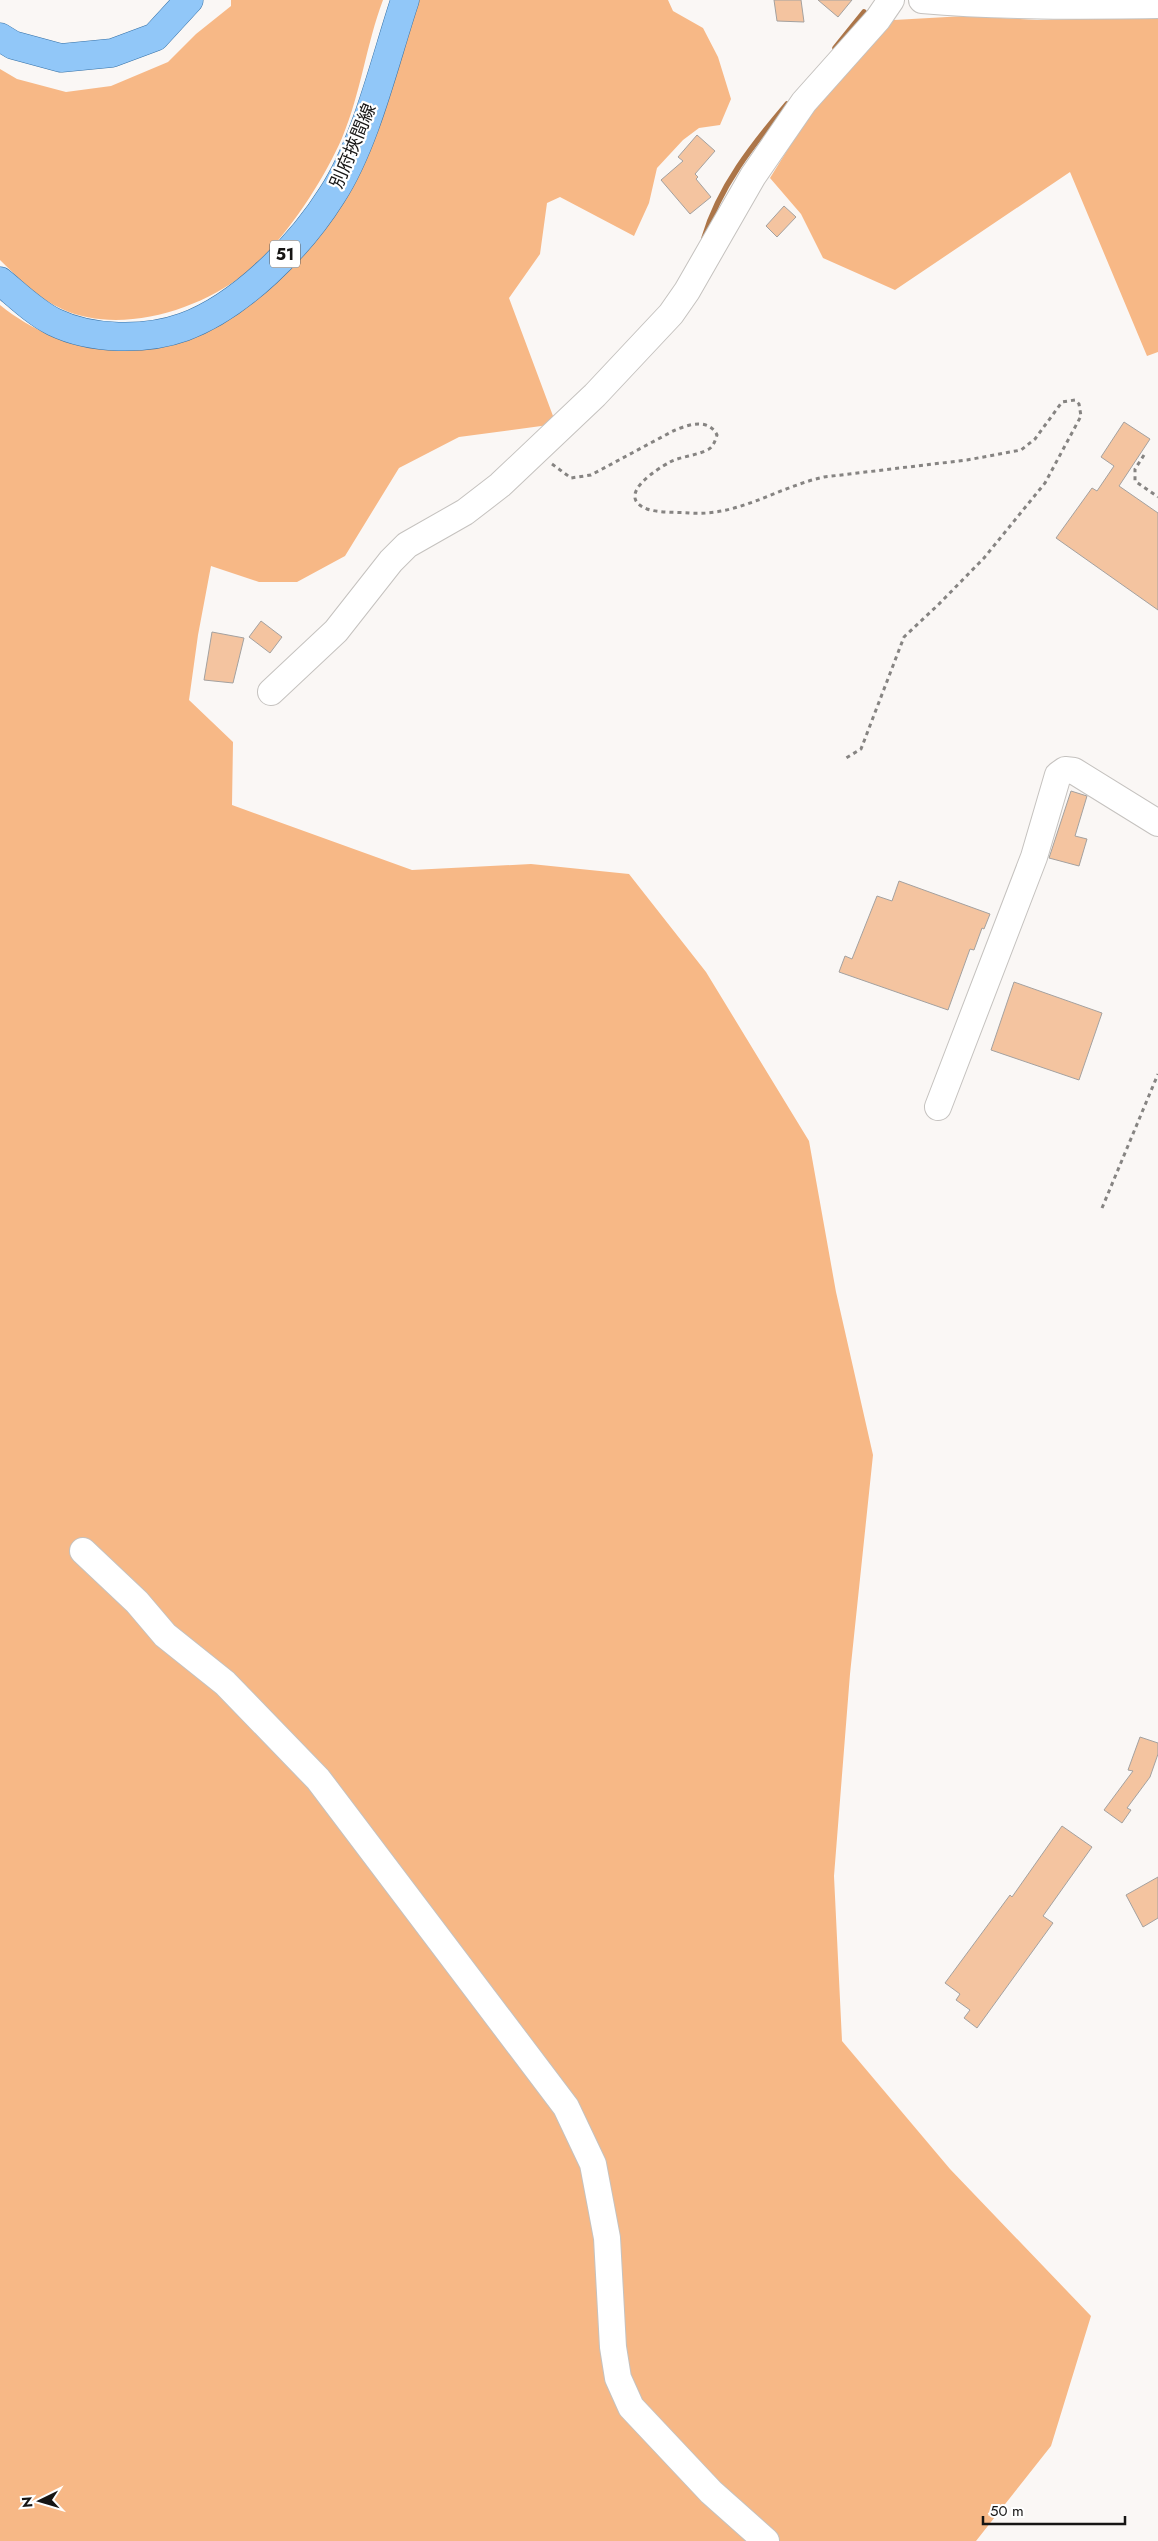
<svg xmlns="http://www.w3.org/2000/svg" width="1158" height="2541" viewBox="0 0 1158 2541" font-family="Jost,'Noto Sans JP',sans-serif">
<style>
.forest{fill:#f7b886}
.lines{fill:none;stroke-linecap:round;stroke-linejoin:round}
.stream{stroke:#ac7548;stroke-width:5.5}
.building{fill:#f4c4a0;stroke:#a4a19f}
.minor-casing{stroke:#c5c2bf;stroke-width:28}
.major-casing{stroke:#3671a6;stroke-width:29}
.path{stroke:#868482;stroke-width:3;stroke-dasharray:4 4;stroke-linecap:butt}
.minor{stroke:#fff;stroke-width:26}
.major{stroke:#91c7f8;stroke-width:28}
.labels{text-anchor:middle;stroke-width:4.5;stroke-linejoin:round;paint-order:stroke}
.shield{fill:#fff;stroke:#5c5b5a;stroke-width:1}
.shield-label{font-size:16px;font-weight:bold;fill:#161514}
.street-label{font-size:18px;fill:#161514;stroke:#fff}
</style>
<rect width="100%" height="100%" fill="#faf7f5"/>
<path class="forest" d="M 231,0 L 383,0 C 366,45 361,93 342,138 C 323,182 282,245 243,275 C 197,311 118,335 62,309 C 39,299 18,278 0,260 L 0,69 L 17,79 L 66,92 L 111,86 L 168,62 L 196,34 L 231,6 Z
M 418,0 L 668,0 L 673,11 L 703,28 L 718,57 L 731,99 L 720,125 L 699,128 L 683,140 L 657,168 L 649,203 L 634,236 L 560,197 L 547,203 L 540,254 L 509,298 L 556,424 L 459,437 L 399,468 L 345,556 L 297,582 L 259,582 L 211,566 L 198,635 L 189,700 L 233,742 L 232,805 L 412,870 L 531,864 L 629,874 L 706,972 L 809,1141 L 836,1292 L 873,1455 L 850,1674 L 834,1876 L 842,2041 L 950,2169 L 1091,2316 L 1051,2446 L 976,2541 L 0,2541 L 0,305 C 34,332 64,343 108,349 L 278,280 Z
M 965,16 L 1037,20 L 1158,17 L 1158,352 L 1147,356 L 1070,172 L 895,290 L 823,258 L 801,214 L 770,178 L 806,120 L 886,23 L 894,20 Z"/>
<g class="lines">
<path class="stream" d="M 835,48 L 864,12
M 704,238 C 719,187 753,144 787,104"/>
</g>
<path class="building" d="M 774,0 L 801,0 L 804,22 L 777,21 Z
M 818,0 L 852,0 L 838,17 Z
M 697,135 L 715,151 L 695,174 L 698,177 L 696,179 L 711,197 L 690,214 L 661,180 L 683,161 L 678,157 Z
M 784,206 L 796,217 L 777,237 L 766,226 Z
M 1124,422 L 1150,439 L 1119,486 L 1158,513 L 1158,610 L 1056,538 L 1092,488 L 1097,491 L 1114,466 L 1101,457 Z
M 261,621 L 282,637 L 270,653 L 249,637 Z
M 212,632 L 244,638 L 233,683 L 204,680 Z
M 1071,791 L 1087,796 L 1075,836 L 1087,839 L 1079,866 L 1049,858 Z
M 899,881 L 990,914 L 984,929 L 982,928 L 974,950 L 970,949 L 948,1010 L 839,972 L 845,956 L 852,959 L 877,896 L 892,901 Z
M 1014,982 L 1102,1013 L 1079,1080 L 991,1050 Z
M 1140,1737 L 1158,1743 L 1158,1754 L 1150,1777 L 1127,1808 L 1131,1810 L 1122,1823 L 1104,1810 L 1133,1771 L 1128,1770 Z
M 1062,1826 L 1092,1847 L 1043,1916 L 1053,1923 L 977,2028 L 964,2018 L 970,2010 L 956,2000 L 960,1994 L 945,1983 L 1010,1895 L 1012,1897 Z
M 1158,1877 L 1158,1918 L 1143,1927 L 1126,1895 Z"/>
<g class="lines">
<g class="minor-casing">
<path id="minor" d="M 922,0 C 1001,7 1079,6 1158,5
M 271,692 L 336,631 L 391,561 L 407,545 L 465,512 L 500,485 L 595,395 L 671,314 L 687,291 L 753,176 L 804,102 L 878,19 L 891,0
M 938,1107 L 1034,857 L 1058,775 L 1065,770 L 1074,771 L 1158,823
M 83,1551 L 137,1602 L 165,1635 L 225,1683 L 318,1779 L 566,2107 L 593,2164 L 607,2238 L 613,2347 L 618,2378 L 631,2407 L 711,2492 L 766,2541"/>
</g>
<g class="major-casing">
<path id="major" d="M 0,37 L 13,45 L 61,58 L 112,53 L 155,37 L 189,0
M 0,281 C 17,295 34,312 54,322 C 91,340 145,341 184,327 C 241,306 300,246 332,195 C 366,143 385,60 405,0"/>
</g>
<path class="path" d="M 1144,455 L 1135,469 L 1135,481 L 1158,497
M 552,464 L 571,478 L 591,475 L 673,431 C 687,425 708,417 717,435 C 715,441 713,448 707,450 C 695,456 682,456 670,462 C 657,469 614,496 647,509 C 659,513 676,512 689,513 C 738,517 778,487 824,477 L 967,460 L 1021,450 L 1035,439 L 1062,402 L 1075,400 L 1079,404 L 1081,416 L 1045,483 L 984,558 L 938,605 L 904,637 L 861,749 L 846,758
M 1102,1208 L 1158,1074"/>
<use href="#minor" class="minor"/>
<use href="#major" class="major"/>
</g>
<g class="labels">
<rect class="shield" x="270" y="240.5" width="30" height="27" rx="4"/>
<g class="shield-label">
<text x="285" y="260">51</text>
</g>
<g class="street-label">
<text transform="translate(353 146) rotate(-67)" y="6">別府挾間線</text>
</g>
</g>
<g transform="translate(40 2501) rotate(265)" stroke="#ffffff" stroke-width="4" paint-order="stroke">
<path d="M0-4L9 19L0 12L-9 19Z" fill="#161514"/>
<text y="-8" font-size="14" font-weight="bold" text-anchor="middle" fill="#161514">N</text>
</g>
<path d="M983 2516v8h142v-8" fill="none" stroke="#161514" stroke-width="2.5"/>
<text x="990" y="2516" font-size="15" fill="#161514" stroke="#ffffff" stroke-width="4" paint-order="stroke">50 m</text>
</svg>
